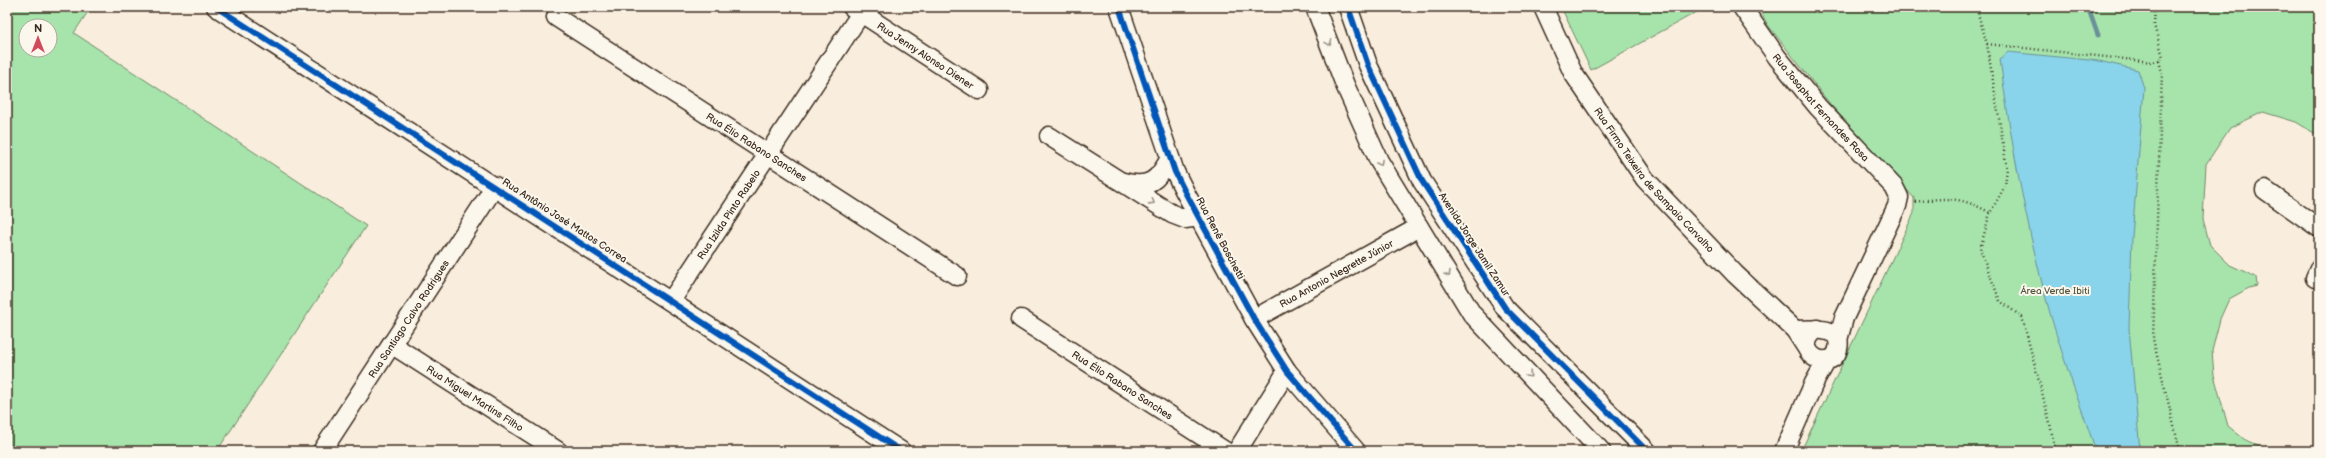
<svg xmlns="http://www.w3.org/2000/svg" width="2326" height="458" viewBox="0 0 2326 458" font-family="'Balsamiq Sans',sans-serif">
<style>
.green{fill:#a6e4ac;stroke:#708765;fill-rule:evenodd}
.water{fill:#89d4ea;stroke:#6a9098}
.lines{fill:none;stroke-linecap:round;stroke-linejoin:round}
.stream{stroke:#6a9098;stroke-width:5}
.minor-casing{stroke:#3b2a1e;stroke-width:21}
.path{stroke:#3b2a1e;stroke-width:2.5;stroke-dasharray:1 3;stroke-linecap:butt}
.minor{stroke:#fbf7ec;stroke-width:18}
.cycleway-casing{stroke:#fbf7ec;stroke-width:8}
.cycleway{stroke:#0057b8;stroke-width:6}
.oneway{stroke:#9b9085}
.labels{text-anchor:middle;stroke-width:4;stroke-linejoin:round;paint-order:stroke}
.street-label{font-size:10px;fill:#3b2a1e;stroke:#fbf7ec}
.park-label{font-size:10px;fill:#565842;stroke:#fbf7ec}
</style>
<rect width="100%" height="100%" fill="#f9eedd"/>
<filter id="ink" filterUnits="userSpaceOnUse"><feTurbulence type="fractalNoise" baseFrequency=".025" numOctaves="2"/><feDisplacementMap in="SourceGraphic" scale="8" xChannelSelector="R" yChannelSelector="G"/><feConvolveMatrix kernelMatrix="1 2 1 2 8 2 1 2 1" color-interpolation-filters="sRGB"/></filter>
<g filter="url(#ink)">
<path class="green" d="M 7,7 L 91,7 L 74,33 L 366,226 L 217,451 L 7,451 ZM 26,26 L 50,26 L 50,50 L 26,50 Z
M 1561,7 L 1706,7 L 1591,70 Z
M 1758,7 L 2319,7 L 2319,136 L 2296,122 L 2263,112 L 2230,128 L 2206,164 L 2203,219 L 2210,245 L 2230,265 L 2256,277 L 2257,286 L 2249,288 L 2229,299 L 2220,319 L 2212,351 L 2214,375 L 2228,426 L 2244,439 L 2268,451 L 1801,451 L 1914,213 L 1914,198 L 1830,104 L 1767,24 Z"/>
<path class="water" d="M 2008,52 L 2099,61 L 2138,70 L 2144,88 L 2132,237 L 2129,328 L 2140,451 L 2096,451 C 2078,399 2059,348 2045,295 C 2025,218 2010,138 2000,59 Z"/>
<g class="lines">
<path class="stream" d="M 2088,7 L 2098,35"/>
<g class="minor-casing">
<g id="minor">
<path d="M 216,7 L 901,451"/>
<path id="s1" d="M 852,7 L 979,90"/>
<path d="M 1119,7 L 1175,172 L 1185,192 L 1254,319 L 1287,371 L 1356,451"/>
<path d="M 1315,7 L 1345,85 L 1379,161 L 1472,314 L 1601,451"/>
<path d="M 1348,7 L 1368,65 L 1422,181 L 1505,308 L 1647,451"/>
<path id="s2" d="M 1543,7 L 1573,73 L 1645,179 L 1735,274 L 1795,330 L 1808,350"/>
<path id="s3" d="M 1742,7 L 1777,57 L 1818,107 L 1894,187 L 1899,197 L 1897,206 L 1844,318 L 1838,340"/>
<path id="s4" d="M 556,17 L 957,276"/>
<path d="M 1049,136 L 1172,214 L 1185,219 L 1199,217"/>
<path d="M 1123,182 C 1150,189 1158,180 1170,158"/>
<path d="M 2265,190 L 2319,228"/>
<path d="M 2315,278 L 2319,269"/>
<path id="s5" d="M 671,301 L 865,7"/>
<path id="s6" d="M 1021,319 L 1225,451"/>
<path id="s7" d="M 1254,319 L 1419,227"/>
<path d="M 1795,330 C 1809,330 1844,324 1838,349 C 1832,375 1787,351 1817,329"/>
<path id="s8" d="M 391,344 L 558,451"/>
<path id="s9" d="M 322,451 L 495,186"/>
<path d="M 1237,451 L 1287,371"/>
<path d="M 1784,451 L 1814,383 L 1827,360"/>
</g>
</g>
<path class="path" d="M 1987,44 L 2152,62 L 2159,61 L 2163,57 L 2154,25 L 2155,7
M 2159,61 L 2162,72 L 2153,339 L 2180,451
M 1915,202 C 1945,197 1964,197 1990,213 L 2005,186 L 2007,168 L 1987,44 L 1976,7
M 1990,213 L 1980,249 L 2000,301 L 2022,317 L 2050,423 L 2055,451"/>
<use href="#minor" class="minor"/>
<g class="cycleway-casing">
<path id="cycleway" d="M 216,7 L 901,451
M 1119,7 L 1175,172 L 1185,192 L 1254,319 L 1287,371 L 1356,451
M 1348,7 L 1368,65 L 1422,181 L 1505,308 L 1647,451"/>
</g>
<use href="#cycleway" class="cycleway"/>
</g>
<defs><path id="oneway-chevron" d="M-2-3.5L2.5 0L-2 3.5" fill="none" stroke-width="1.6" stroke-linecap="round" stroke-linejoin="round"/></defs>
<g class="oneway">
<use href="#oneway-chevron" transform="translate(1329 43) rotate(69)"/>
<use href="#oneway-chevron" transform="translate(1380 163) rotate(61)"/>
<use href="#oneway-chevron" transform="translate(1152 202) rotate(32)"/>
<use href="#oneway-chevron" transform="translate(1448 274) rotate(59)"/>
<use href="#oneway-chevron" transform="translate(1529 375) rotate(47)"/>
</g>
</g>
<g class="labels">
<g class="street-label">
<text dy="4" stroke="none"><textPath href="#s1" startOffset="88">Rua Jenny Alonso Diener</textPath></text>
<text dy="4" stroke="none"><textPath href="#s3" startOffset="128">Rua Josaphat Fernandes Rosa</textPath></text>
<text dy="4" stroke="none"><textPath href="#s4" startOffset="239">Rua Élio Rabano Sanches</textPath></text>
<text dy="4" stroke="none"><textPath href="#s2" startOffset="207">Rua Firmo Teixeira de Sampaio Carvalho</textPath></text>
<text dy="4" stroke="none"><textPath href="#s5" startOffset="104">Rua Izilda Pinto Rabelo</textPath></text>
<text transform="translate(565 220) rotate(33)" y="4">Rua Antônio José Mattos Correa</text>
<text transform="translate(1221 238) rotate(62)" y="4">Rua Renê Boschetti</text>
<text transform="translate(1475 244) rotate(57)" y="4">Avenida Jorge Jamil Zamur</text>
<text dy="4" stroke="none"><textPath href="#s7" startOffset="94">Rua Antonio Negrette Júnior</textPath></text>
<text dy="4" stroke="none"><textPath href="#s9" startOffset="158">Rua Santiago Calvo Rodrigues</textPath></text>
<text dy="4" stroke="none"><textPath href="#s6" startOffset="121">Rua Élio Rabano Sanches</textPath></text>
<text dy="4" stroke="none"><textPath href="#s8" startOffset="100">Rua Miguel Martins Filho</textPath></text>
</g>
<g class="park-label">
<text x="2055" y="294">Área Verde Ibiti</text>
</g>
</g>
<rect width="2326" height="458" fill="none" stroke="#fbf7ec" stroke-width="24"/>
<rect x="12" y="12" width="2302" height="434" fill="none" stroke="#3b2a1e" stroke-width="1.5" filter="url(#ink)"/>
<g transform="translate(38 38)"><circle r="19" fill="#fbf7ec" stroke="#aea59a"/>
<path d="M0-3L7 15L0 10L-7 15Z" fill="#d1495b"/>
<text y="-6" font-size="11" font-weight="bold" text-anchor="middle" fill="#3b2a1e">N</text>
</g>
</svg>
